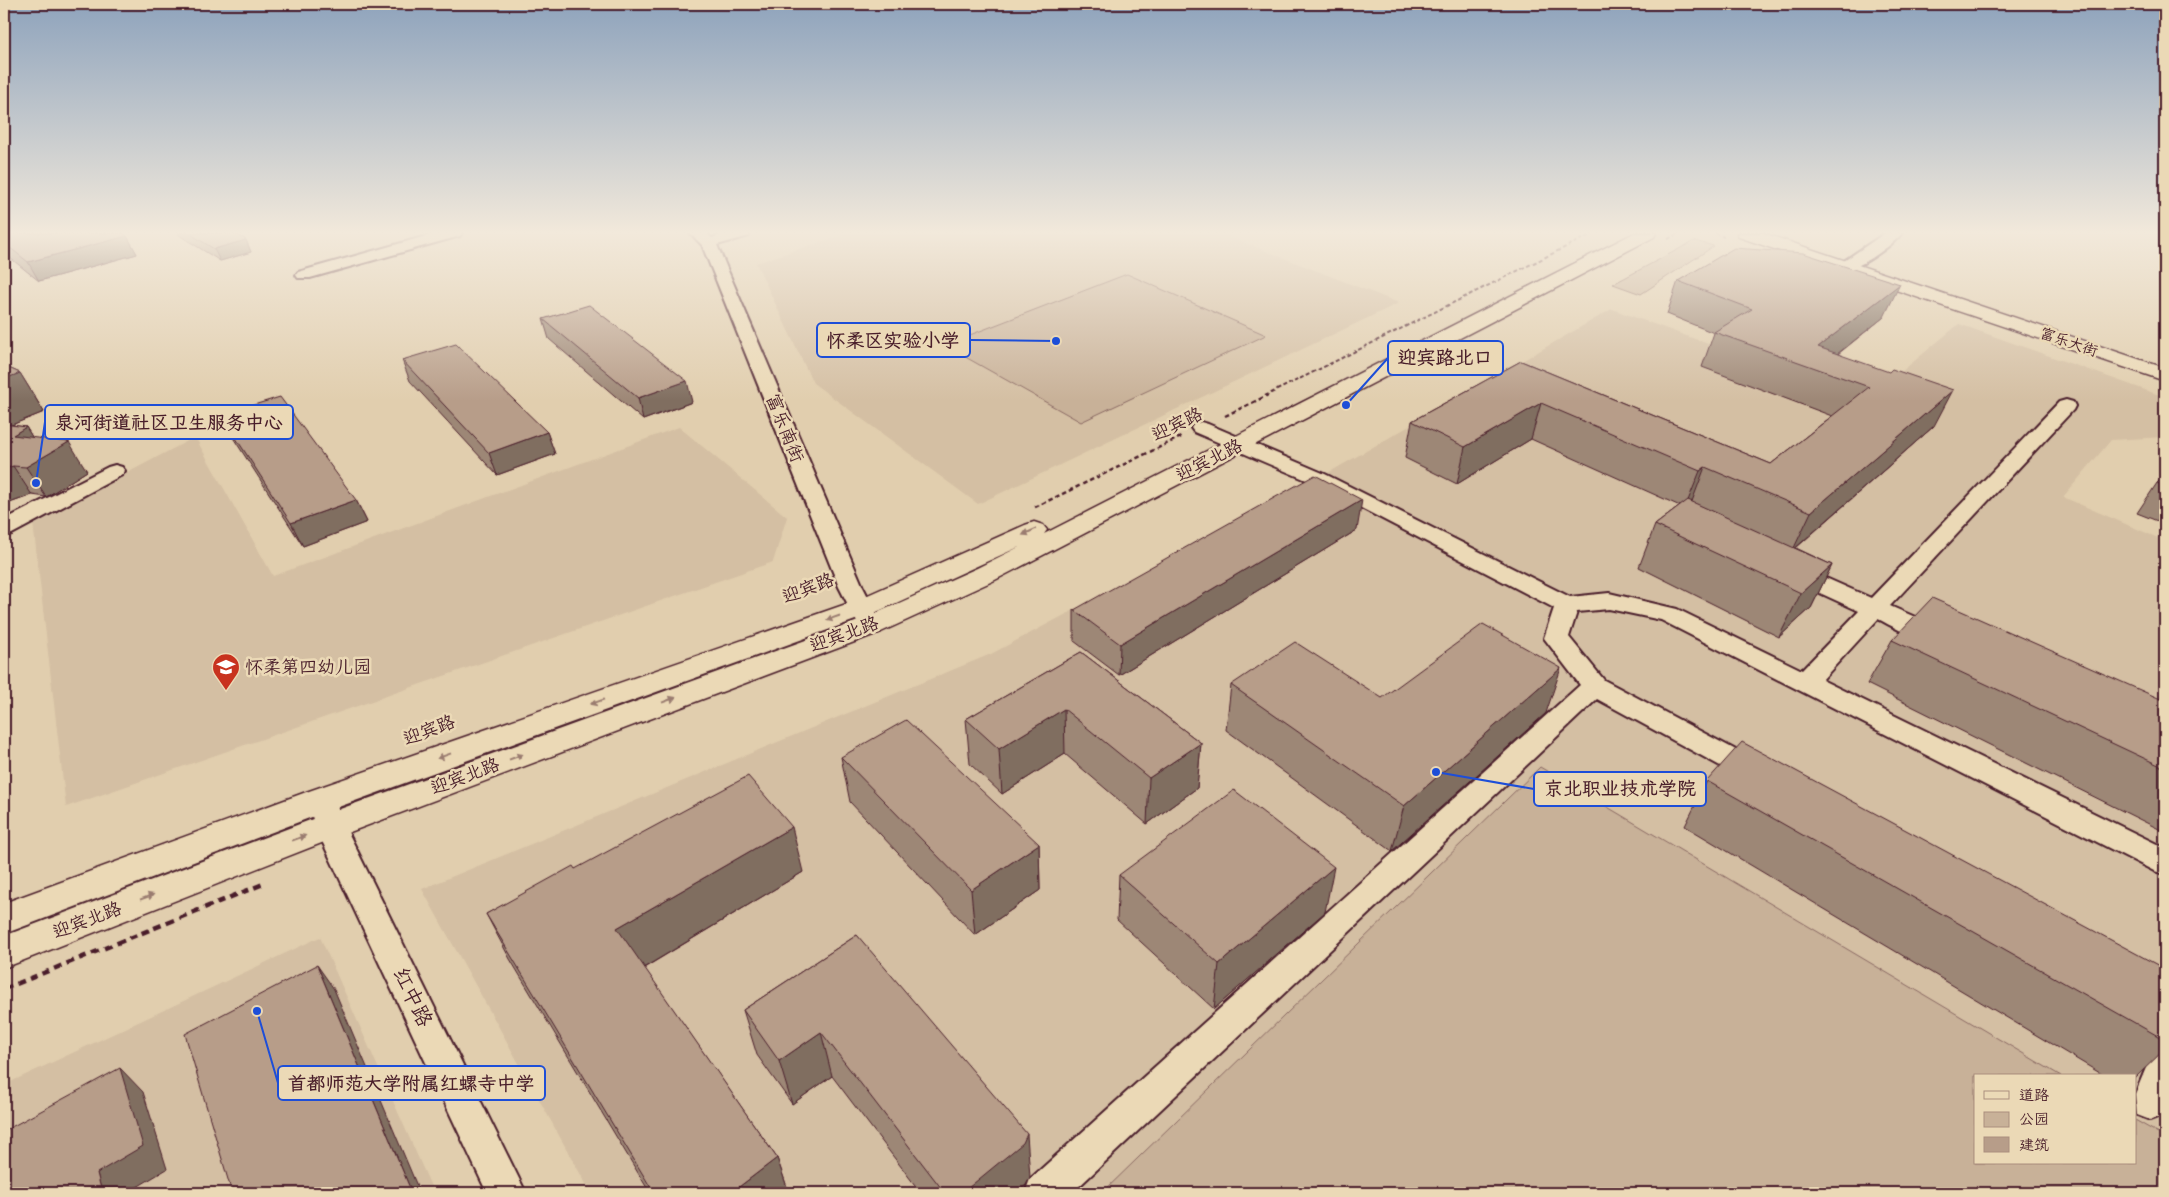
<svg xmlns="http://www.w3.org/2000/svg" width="2169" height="1197" viewBox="0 0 2169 1197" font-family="'Comic Neue','LXGW WenKai TC',sans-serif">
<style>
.built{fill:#d4bfa3;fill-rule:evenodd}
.green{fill:#c8b198;stroke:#896862}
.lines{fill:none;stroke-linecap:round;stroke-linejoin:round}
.minor-casing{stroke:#4a1f2b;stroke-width:4}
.secondary-casing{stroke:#4a1f2b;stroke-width:3}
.path-far2{stroke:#4a1f2b;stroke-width:2;stroke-dasharray:4 2.5;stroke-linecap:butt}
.path-far1{stroke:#4a1f2b;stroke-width:2.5;stroke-dasharray:4.5 3;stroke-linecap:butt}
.path{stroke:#4a1f2b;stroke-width:4.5;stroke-dasharray:8 5.5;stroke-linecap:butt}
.minor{fill:#ebd9b6;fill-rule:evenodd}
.secondary{fill:#ebd9b6;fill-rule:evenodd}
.wall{fill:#9d8776;stroke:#4a1f2b}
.shaded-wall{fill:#806e60;stroke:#4a1f2b}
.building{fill:#b79d89;stroke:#4a1f2b}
.oneway{fill:#9a7c70}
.labels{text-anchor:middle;stroke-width:5;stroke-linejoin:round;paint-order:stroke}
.far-street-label{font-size:15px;fill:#4a1f2b;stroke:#ebd9b6}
.street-label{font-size:18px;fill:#4a1f2b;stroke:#ebd9b6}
.poi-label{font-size:18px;fill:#4a1f2b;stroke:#ebd9b6;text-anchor:start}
.near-street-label{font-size:21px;fill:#4a1f2b;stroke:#ebd9b6}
.leader{fill:none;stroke:#1d4ed8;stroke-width:2}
.callout-dot{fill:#1d4ed8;stroke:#ebd9b6;stroke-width:2}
.callout{fill:#ebd9b6;stroke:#1d4ed8;stroke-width:2}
.callout-label{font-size:19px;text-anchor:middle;font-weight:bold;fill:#4a1f2b}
</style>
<rect width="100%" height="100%" fill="#e1ceae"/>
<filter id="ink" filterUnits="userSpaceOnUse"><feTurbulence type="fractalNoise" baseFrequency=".02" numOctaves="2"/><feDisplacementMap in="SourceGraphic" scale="10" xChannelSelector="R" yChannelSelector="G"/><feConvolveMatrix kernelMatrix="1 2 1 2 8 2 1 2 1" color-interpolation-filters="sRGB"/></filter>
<g filter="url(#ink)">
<path class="built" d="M 848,233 L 1220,233 L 1399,303 L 978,504 L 813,383 L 756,263 Z
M 1612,309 L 1866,401 L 1959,324 L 2165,397 L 2165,437 L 2111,440 L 2063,497 L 2165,541 L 2165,1193 L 591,1193 L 422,889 L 991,654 L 1283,499 ZM 1975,1076 L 2135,1076 L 2135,1163 L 1975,1163 Z
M 679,427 L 787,517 L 773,562 L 66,807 L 33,523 L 195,437 L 273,576 Z
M 320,937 L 434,1193 L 4,1193 L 4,1085 Z"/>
<path class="green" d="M 1694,241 L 1714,246 L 1641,294 L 1613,284 Z
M 1127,274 L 1266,335 L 1081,422 L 944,345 Z
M 1540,767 L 2061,1076 L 1975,1076 L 1975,1163 L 2135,1163 L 2135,1120 L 2165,1137 L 2165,1193 L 1102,1193 Z"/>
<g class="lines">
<g class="minor-casing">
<path id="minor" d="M 437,233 L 462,233 L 460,236 L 310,278 L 298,278 L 296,275 L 298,272 Z
M 690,233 L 706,233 L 712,238 L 726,233 L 751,233 L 749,236 L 717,245 L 863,587 L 883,626 L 880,632 L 871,634 L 862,632 L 839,587 L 702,245 Z
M 1885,233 L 1902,233 C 1893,245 1855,273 1841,269 L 1838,266 L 1841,263 Z
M 2066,400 L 2073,402 L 2075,406 L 2073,410 L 1890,606 L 1945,630 L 1948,636 L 1945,642 C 1926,647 1896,628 1878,619 L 1822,680 L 2165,848 L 2165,874 L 2154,871 L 1661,620 L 1609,609 L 1577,612 L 1569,637 L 1604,680 L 1766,766 L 1770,773 L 1766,780 L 1756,783 L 1746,780 L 1597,699 L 1072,1193 L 1025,1193 L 1030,1179 L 1580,685 L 1544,638 L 1554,608 L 1311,482 L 1194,432 L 1191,428 L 1194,424 L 1201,422 L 1208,424 L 1325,474 L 1570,597 L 1609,593 L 1677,609 L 1802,670 L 1859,611 L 1785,577 L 1781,572 L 1785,567 L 1793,565 L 1801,567 L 1871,598 L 2059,402 Z
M 115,465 L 122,467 L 125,471 L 122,475 L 12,534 L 4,536 L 4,520 L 108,467 Z
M 321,789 L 331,792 L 345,826 L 526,1193 L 487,1193 L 315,826 L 307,800 L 311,792 Z
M 2165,1047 L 2165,1110 L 2163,1115 L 2150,1120 L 2137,1115 L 2135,1094 L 2153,1051 Z"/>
</g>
<g class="secondary-casing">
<path id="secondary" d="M 1634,233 L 1656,233 L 1654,237 L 995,580 L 881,632 L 342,835 L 4,968 L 4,936 L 318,817 L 861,620 L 977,568 L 1021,546 L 872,614 L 333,809 L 4,934 L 4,903 L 309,791 L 852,602 L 1025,525 L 1034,522 L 1043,525 L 1047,530 L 1044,534 Z
M 1737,233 L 1763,233 L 2165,368 L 2165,381 L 1739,237 Z"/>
</g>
<path class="path-far2" d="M 1715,233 L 1724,237
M 1668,239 L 1679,233
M 1265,396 L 1594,233"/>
<path class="path-far1" d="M 1225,416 L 1268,395
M 1035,507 L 1181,437"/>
<path class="path" d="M 4,989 L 263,884"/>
<use href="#minor" class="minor"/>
<use href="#secondary" class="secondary"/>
</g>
<path class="wall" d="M 4,233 L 127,236 L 137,254 L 39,281 L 4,253 Z
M 178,233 L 235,233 L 246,240 L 251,252 L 220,261 L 179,235 Z
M 1678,281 L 1884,317 L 1838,354 L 1934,426 L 1796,548 L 1832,565 L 1811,608 L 1779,637 L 1639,567 L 1655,525 L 1680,506 L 1531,439 L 1457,484 L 1405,458 L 1412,421 L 1521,361 L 1771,464 L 1832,416 L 1702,367 L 1714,333 L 1667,314 Z
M 543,319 L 692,402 L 643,420 L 549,339 Z
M 402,360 L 547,432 L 555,454 L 497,475 L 410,381 Z
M 4,366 L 20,373 L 44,412 L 11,425 L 26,427 L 32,437 L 87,471 L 46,497 L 32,495 L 4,505 Z
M 221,415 L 356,500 L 367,522 L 303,546 L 232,436 Z
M 2165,475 L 2165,524 L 2137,513 L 2157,483 Z
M 1357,530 L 1119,675 L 1074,641 L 1074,610 Z
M 1892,640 L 2165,701 L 2165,832 L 1867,684 Z
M 1081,652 L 1201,743 L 1197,788 L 1147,824 L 1065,754 L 1002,794 L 970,764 L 966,719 Z
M 1231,685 L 1546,713 L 1392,851 L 1226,730 Z
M 841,757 L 1039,844 L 1040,890 L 975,935 L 850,802 Z
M 1707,781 L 2165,969 L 2165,1049 L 2135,1078 L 2135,1076 L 2105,1076 L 1685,826 Z
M 575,869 L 803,872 L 644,968 L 777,1158 L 789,1193 L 650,1193 L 510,959 L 486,914 Z
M 1119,875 L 1325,912 L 1214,1009 L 1117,920 Z
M 857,935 L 1030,1177 L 1026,1185 L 1016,1193 L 921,1193 L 832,1076 L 792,1104 L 757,1055 L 743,1010 Z"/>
<path class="shaded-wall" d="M 127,236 L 137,254 L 39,281 L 28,262 Z
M 246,240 L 251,252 L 220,261 L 214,249 Z
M 1900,284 L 1884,317 L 1818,369 L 1818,347 Z
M 20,373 L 44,412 L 4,428 L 4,379 Z
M 687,381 L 692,402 L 643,420 L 638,398 Z
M 1953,390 L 1934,426 L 1793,550 L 1811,512 Z
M 1541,403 L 1531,439 L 1457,484 L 1465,447 Z
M 26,427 L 44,456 L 13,435 Z
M 547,432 L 555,454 L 497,475 L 489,453 Z
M 69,442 L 87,471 L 46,497 L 26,467 Z
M 13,466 L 32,495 L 4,505 L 4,469 Z
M 1705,467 L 1691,504 L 1685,508 L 1700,471 Z
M 356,500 L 367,522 L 303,546 L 291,523 Z
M 1362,500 L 1357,530 L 1119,675 L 1120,644 Z
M 1832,565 L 1811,608 L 1779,637 L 1801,593 Z
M 1561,668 L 1546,713 L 1392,851 L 1404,806 Z
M 1064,709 L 1065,754 L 1002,794 L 999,749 Z
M 1201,743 L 1197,788 L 1147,824 L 1149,778 Z
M 792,827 L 803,872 L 635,973 L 617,928 Z
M 1039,844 L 1040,890 L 975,935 L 971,890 Z
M 1334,867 L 1325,912 L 1214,1009 L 1219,964 Z
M 317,965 L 334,989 L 420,1193 L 412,1193 Z
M 821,1032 L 832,1076 L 792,1104 L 779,1061 Z
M 120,1068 L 143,1092 L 167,1169 L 127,1193 L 102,1193 L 97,1173 Z
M 1027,1134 L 1030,1177 L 1026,1185 L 1016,1193 L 962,1193 Z
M 777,1158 L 789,1193 L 731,1193 Z"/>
<path class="building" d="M 4,233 L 124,233 L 127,236 L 28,262 L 4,243 Z
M 189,233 L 235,233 L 246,240 L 214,249 Z
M 1734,248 L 1803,253 L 1900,284 L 1818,347 L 1889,372 L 1892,369 L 1953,390 L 1811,512 L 1705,467 L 1700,471 L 1541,403 L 1465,447 L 1412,421 L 1521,361 L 1771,464 L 1869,387 L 1714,332 L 1752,309 L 1678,281 Z
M 589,305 L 687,381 L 638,398 L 543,319 Z
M 456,344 L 547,432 L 489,453 L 402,360 Z
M 4,366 L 20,373 L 4,379 Z
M 280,397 L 356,500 L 291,523 L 221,415 Z
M 4,424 L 26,427 L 13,435 L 69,442 L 26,467 L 13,466 L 4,469 Z
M 1315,475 L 1362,500 L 1120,644 L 1074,610 Z
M 2165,475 L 2165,486 L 2157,483 Z
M 1688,500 L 1832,565 L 1801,593 L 1655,525 Z
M 1932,598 L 2165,701 L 2165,768 L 1892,640 Z
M 1483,624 L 1561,668 L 1404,806 L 1231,685 L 1295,642 L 1382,698 Z
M 1081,652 L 1201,743 L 1149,778 L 1064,709 L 999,749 L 966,719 Z
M 906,720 L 1039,844 L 971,890 L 841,757 Z
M 1742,742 L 2165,969 L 2165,1040 L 1707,781 Z
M 748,776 L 792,827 L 617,928 L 777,1158 L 731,1193 L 654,1193 L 486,914 L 573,866 L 575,869 Z
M 1234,790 L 1334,867 L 1219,964 L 1119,875 Z
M 857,935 L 1027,1134 L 1023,1143 L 962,1193 L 945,1193 L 821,1032 L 779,1061 L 743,1010 Z
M 317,965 L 412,1193 L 232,1193 L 185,1034 Z
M 120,1068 L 143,1146 L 97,1173 L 102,1193 L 4,1193 L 4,1131 Z"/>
<defs><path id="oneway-solid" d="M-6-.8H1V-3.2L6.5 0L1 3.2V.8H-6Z" transform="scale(1.25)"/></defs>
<g class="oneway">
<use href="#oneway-solid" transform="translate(1029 532) rotate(155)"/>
<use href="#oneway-solid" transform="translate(833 618) rotate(161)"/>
<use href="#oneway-solid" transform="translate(669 700) rotate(-21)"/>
<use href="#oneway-solid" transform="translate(597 702) rotate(160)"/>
<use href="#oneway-solid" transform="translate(444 756) rotate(160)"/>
<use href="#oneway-solid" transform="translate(516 757) rotate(-21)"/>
<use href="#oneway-solid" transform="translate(299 838) rotate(-21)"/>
<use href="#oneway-solid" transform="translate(147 897) rotate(-21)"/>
</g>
</g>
<linearGradient id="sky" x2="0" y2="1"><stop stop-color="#8ea3bc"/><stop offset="0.58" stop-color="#f2e9db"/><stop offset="1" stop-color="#f2e9db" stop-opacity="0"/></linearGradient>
<rect width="2169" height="401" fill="url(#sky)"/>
<defs>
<g id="school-pin" transform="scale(1.4375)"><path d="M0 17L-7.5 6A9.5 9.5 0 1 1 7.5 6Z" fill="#c8321e" stroke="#ebd9b6"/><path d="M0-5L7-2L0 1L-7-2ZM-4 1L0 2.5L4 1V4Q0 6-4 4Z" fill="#fff"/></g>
</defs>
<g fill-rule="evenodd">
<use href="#school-pin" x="226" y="667"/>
</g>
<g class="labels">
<g class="far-street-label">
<text transform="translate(2069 342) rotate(19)" y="5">富乐大街</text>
</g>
<g class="street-label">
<text transform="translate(1177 424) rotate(-26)" y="6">迎宾路</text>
<text transform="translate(785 428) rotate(68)" y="6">富乐南街</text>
<text transform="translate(1209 460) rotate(-27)" y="6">迎宾北路</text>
<text transform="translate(808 588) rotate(-21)" y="6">迎宾路</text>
<text transform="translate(844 634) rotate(-20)" y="6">迎宾北路</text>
<text transform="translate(429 730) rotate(-21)" y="6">迎宾路</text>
<text transform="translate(465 776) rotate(-21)" y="6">迎宾北路</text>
<text transform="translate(87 920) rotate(-21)" y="6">迎宾北路</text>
</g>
<g class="poi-label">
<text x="245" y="673">怀柔第四幼儿园</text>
</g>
<g class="near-street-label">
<text transform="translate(413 997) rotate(64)" y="7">红中路</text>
</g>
</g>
<path class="leader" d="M1056 341L970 340M1346 405L1388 358M36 483L45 422M1436 772L1534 789M257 1011L278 1083"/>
<g class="callout-dot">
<circle cx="1056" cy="341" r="5"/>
<circle cx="1346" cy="405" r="5"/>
<circle cx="36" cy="483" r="5"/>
<circle cx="1436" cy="772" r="5"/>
<circle cx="257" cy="1011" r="5"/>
</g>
<g class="callout">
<rect x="817" y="323" width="153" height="34" rx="5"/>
<rect x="1388" y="341" width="115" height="34" rx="5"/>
<rect x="45" y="405" width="248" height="34" rx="5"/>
<rect x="1534" y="772" width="172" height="34" rx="5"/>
<rect x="278" y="1066" width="267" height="34" rx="5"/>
</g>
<g class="callout-label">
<text x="893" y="347">怀柔区实验小学</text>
<text x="1445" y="364">迎宾路北口</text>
<text x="169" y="429">泉河街道社区卫生服务中心</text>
<text x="1620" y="795">京北职业技术学院</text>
<text x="411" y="1090">首都师范大学附属红螺寺中学</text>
</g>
<rect width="2169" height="1197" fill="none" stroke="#ebd9b6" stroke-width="20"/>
<rect x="10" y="10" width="2149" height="1177" fill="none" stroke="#4a1f2b" stroke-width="2" filter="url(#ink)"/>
<rect x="1974" y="1074" width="162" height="90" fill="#ebd9b6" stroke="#ab8f7e"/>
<rect x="1984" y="1091" width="25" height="8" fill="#ebd9b6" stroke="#ab8f7e"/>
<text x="2019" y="1100" font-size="15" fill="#4a1f2b">道路</text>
<rect x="1984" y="1112" width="25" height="15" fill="#c8b198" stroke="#ab8f7e"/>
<text x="2019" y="1124" font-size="15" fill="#4a1f2b">公园</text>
<rect x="1984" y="1137" width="25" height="15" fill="#b79d89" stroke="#ab8f7e"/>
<text x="2019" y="1150" font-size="15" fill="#4a1f2b">建筑</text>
</svg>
